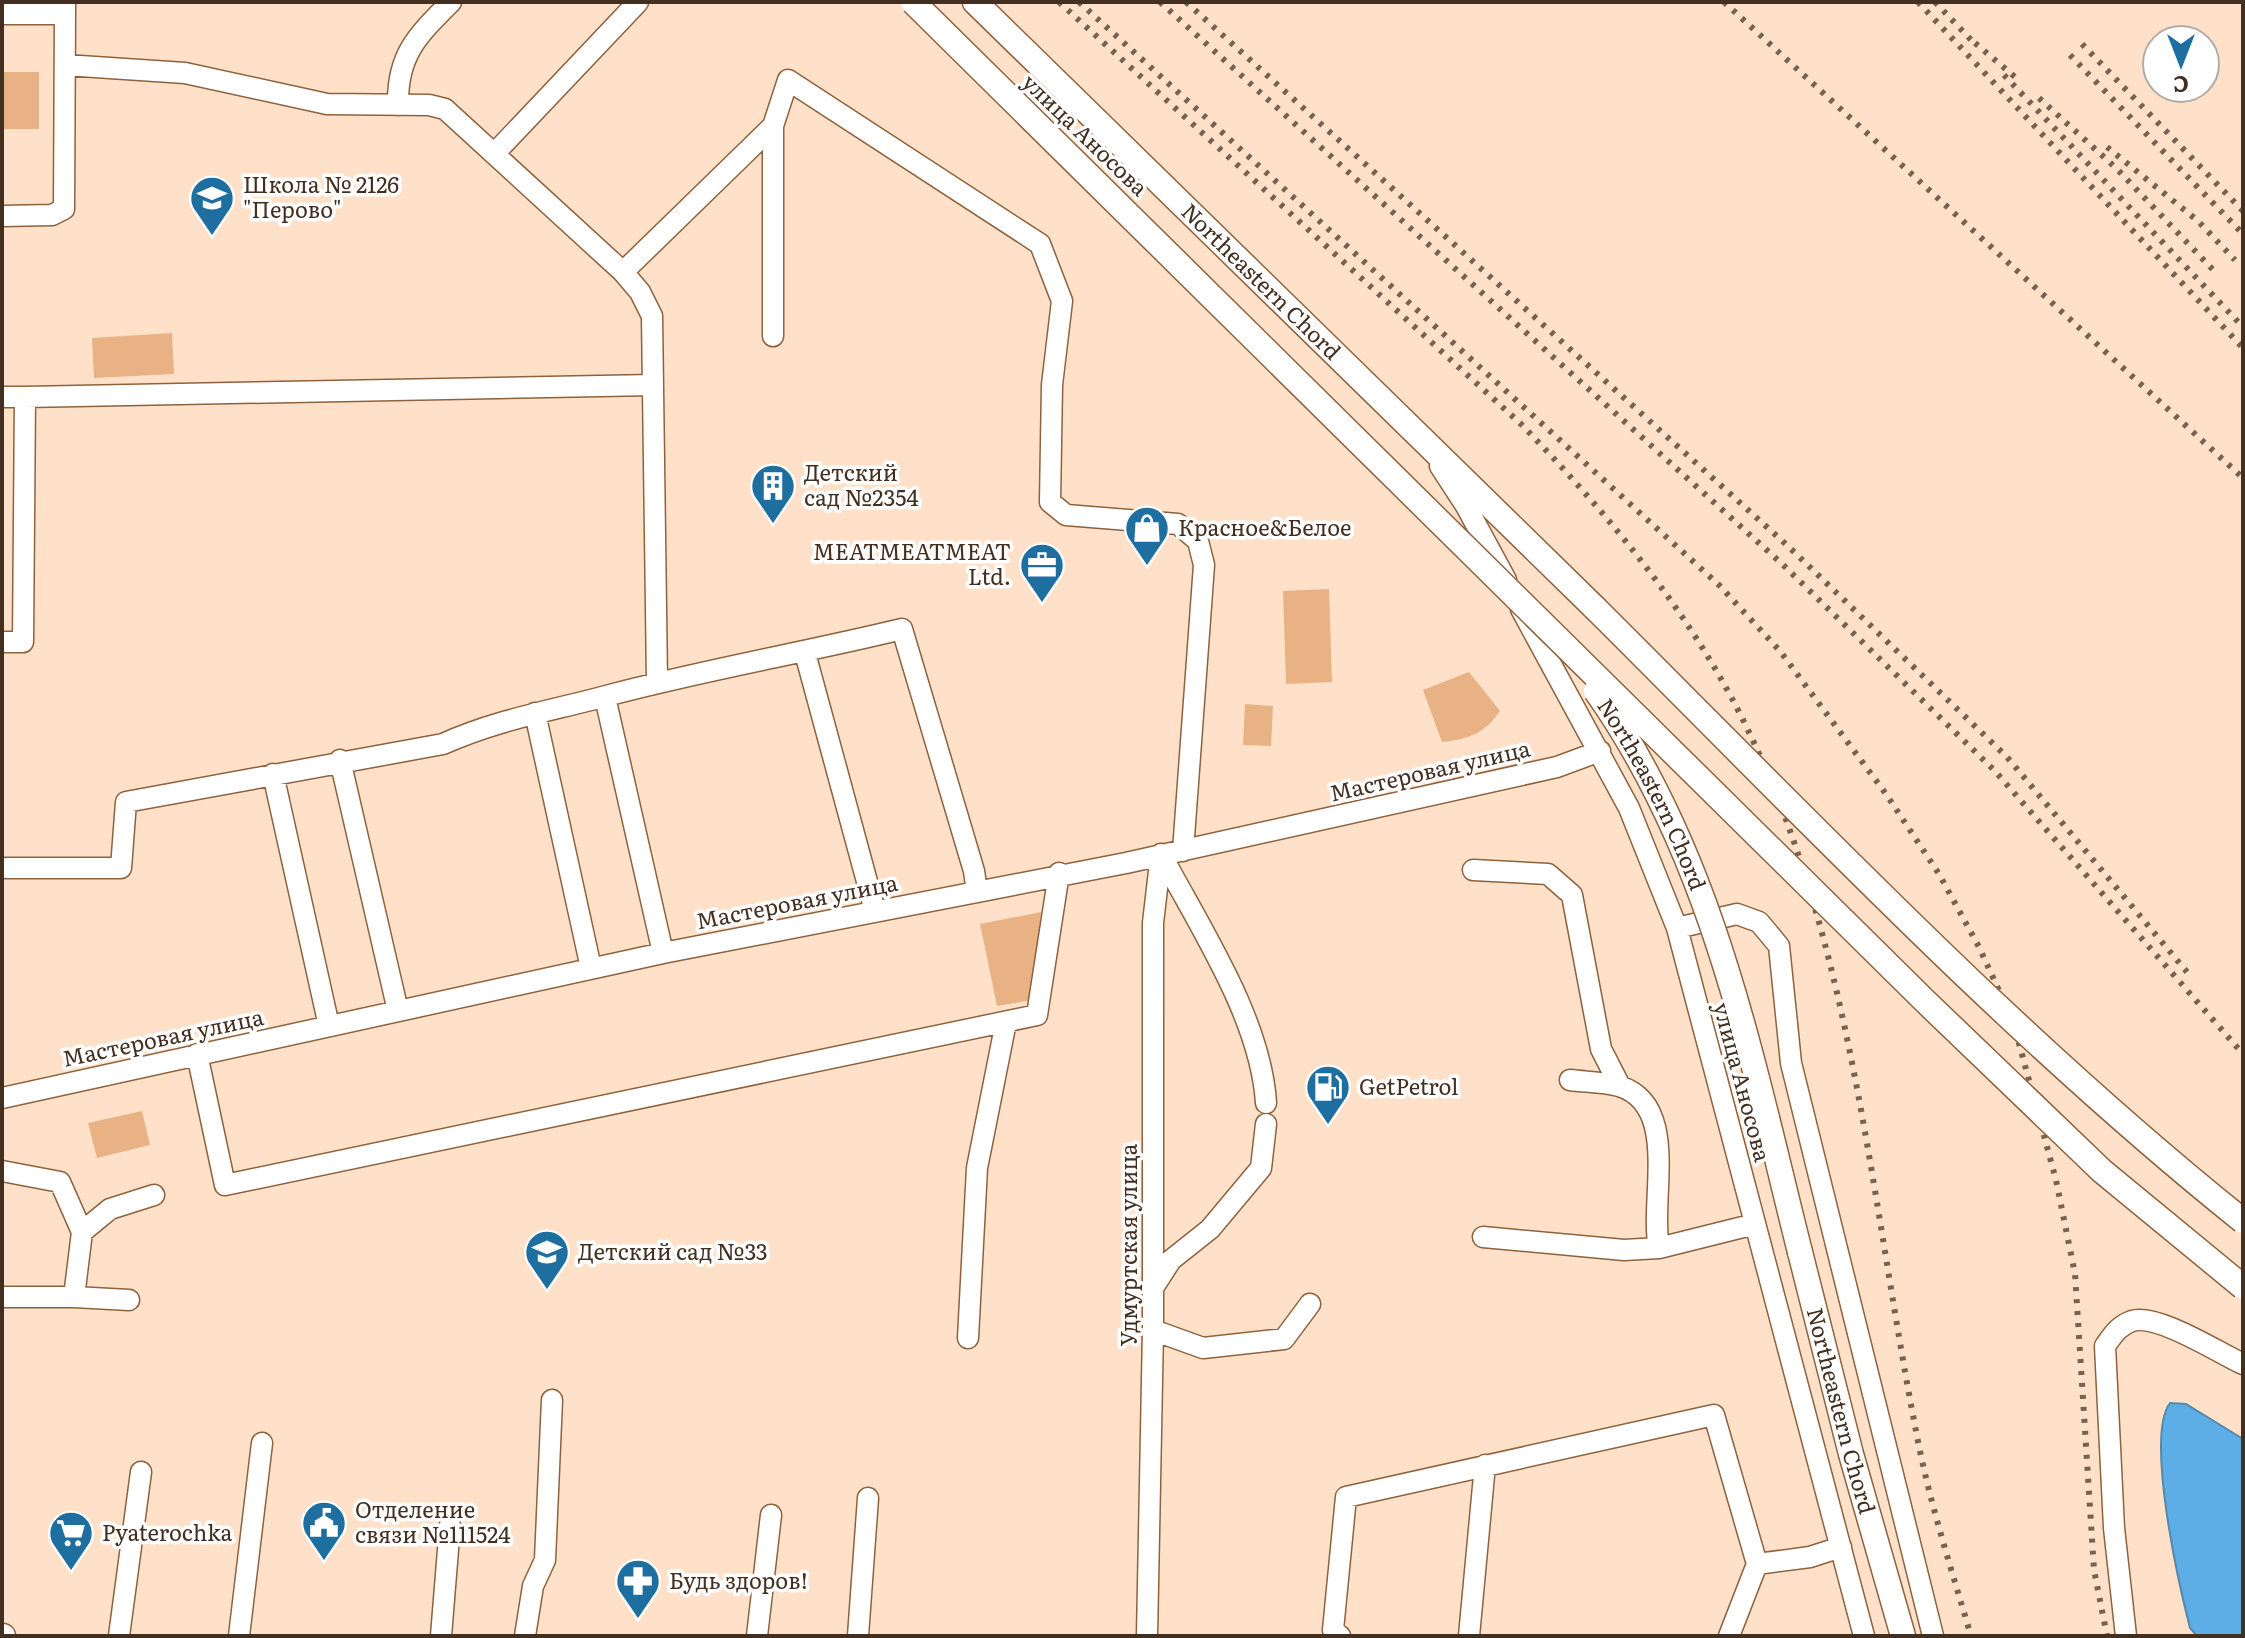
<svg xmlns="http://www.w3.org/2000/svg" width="2245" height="1638" viewBox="0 0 2245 1638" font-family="Literata,serif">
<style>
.green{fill:#e8b285}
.water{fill:#5daee6;stroke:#58a;stroke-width:2}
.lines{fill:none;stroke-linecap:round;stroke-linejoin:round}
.minor-casing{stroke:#8d623c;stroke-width:23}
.major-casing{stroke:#8d623c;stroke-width:27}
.minor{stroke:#fff;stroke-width:20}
.major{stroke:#fff;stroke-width:24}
.rail{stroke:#77614f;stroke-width:6;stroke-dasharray:4 8;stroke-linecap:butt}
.major-bridge-casing{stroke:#8d623c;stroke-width:27;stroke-linecap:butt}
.major-bridge{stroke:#fff;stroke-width:24}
.labels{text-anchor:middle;stroke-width:7;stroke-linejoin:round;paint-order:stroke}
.street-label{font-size:22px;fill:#422f1f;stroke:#fff}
.poi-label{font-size:22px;fill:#422f1f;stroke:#fff;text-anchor:start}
</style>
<rect width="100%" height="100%" fill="#ffe1c9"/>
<path class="green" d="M 2,72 L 39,72 L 39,129 L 2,129 Z
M 172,333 L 174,374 L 94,378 L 92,338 Z
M 1329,589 L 1332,682 L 1286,684 L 1283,591 Z
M 1469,672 L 1500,711 C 1484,734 1469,739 1442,742 L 1423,690 Z
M 1245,704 L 1273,706 L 1271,746 L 1243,745 Z
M 1041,912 L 1032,1000 L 997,1006 L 980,924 Z
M 142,1111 L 150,1145 L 97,1158 L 88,1123 Z"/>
<path class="water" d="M 2170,1403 L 2186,1404 L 2243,1439 L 2243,1636 L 2197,1636 L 2190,1628 C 2179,1585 2145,1436 2170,1403 Z"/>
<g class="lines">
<g class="minor-casing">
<path id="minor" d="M 2,14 L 65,14 L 65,2
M 65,65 L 185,73 L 327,104 L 429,105 L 445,109 L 623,272
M 398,105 C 397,55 417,36 451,2
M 773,126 L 773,336
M 494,154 L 638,2
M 2,216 L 52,215 L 64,209 L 65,14
M 2,397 L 25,397 L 23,642 L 2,642
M 25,397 L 653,385
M 1440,466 L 1466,506 L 1506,580
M 1521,609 L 1629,808 L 1677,928 L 1864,1636
M 805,653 L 875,911
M 657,681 L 652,316 L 640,292 L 623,272 L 773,126 L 788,80 L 1040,244 L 1062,301 L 1052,385 L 1050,502 L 1066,515 L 1178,524 L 1198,541 L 1204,565 L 1183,851
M 605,697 L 663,953
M 535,713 L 591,968
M 340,760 L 398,1011
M 273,774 L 329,1026
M 1161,854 C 1200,928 1261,1019 1266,1103
M 2,868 L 121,868 L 126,802 L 443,744 C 496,720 550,711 606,696 C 703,670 803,653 902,629 L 974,871 L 977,892
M 1473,870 L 1548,874 L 1572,895 L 1601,1049 L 1620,1086
M 1677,928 L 1737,914 L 1759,922 L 1779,946 L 1791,1063 L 1933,1636
M 197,1054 L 225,1185 L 1037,1015 L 1059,873
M 1570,1080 C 1585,1082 1604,1082 1619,1086 C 1681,1105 1649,1200 1659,1248 L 1755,1224
M 2,1098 L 663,953 L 1126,863 L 1557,767 L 1600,751
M 2,1171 L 60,1182 L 82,1232
M 1483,1237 L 1624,1250 L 1659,1248
M 1153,1288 L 1171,1260 L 1210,1229 L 1261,1168 L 1266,1124
M 2,1297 L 74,1297 L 82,1232 L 110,1209 L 154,1195
M 74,1297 L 129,1300
M 1153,1330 L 1203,1348 L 1284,1339 L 1310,1304
M 968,1338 L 977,1168 L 1006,1022
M 119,1636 L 141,1472
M 239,1636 L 262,1443
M 441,1636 L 450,1525
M 525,1636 L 533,1586 L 545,1560 L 552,1400
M 757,1636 L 771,1515
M 858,1636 L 868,1498
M 1147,1636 L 1153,1330 L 1153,923 L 1161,854
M 1340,1636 L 1333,1630 L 1346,1497 L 1714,1415 L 1757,1564
M 1469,1636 L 1485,1465
M 1729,1636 L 1757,1564 L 1810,1557 L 1841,1547
M 2126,1636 L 2114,1528 L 2105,1346 C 2113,1335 2118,1326 2132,1321 C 2157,1313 2219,1353 2243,1364"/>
</g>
<g class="major-casing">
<g id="major">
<path id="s1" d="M 975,2 L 1595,608"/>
<path id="s2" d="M 1800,1252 L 1851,1454 L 1903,1636"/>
<path d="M 2,1636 L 3,1636"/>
</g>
</g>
<use href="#minor" class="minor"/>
<use href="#major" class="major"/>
<path class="rail" d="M 1059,2 L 1521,424 C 1608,514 1691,613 1746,726 C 1853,945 1870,1195 1916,1431 C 1929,1501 1951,1568 1971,1636
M 1079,2 L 1719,585 L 1780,651 L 1886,794 L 1939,874 L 1979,947 L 2013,1021 L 2056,1180 L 2075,1274 L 2094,1570 L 2107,1636
M 1160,2 L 1780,562 L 1994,770 L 2243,1054
M 1186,2 L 1789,547 L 2007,757 L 2187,972
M 1724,2 L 2243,478
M 1918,2 L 2243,348
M 1935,2 L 1974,43
M 1975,43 L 2015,77
M 2082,44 L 2243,211
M 2070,55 L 2243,234
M 2004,75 L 2243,327
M 2039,98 L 2117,169 L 2218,275
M 2107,147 L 2198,221 L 2235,260"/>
<g class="major-bridge-casing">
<g id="major-bridge">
<path d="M 913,2 L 1926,1002 L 2102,1171 L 2243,1287"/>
<path d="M 1595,608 C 1806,818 2011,1035 2243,1221"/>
<path id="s3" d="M 1596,691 C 1714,858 1751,1058 1800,1252"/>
</g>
</g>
<use href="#major-bridge" class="major-bridge"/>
</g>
<defs>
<g id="school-pin" transform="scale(2.3)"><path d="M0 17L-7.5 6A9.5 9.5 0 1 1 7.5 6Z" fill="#1e6fa0" stroke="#fff"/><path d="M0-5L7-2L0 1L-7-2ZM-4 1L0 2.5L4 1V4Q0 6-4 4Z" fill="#fff"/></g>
<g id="building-pin" transform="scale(2.3)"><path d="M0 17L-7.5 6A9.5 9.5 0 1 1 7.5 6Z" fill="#1e6fa0" stroke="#fff"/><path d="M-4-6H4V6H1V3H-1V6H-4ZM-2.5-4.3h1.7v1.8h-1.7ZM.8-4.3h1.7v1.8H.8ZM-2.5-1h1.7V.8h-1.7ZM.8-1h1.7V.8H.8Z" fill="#fff"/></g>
<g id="shop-pin" transform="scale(2.3)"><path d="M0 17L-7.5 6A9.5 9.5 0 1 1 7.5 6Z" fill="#1e6fa0" stroke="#fff"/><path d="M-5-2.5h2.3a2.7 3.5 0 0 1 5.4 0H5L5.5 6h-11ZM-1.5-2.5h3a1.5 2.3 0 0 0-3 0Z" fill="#fff"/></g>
<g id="office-pin" transform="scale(2.3)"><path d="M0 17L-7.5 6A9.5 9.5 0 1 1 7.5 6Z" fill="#1e6fa0" stroke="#fff"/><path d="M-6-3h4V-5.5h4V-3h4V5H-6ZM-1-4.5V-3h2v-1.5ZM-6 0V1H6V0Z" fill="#fff"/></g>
<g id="fuel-pin" transform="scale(2.3)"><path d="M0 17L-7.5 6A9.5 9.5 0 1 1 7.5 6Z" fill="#1e6fa0" stroke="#fff"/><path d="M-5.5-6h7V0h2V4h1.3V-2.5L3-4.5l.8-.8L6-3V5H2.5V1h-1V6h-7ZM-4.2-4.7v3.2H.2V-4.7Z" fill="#fff"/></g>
<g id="civic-pin" transform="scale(2.3)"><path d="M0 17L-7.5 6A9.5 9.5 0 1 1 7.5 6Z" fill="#1e6fa0" stroke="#fff"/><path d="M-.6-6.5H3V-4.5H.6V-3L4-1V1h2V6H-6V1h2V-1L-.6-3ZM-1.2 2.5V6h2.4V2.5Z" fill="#fff"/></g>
<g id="supermarket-pin" transform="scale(2.3)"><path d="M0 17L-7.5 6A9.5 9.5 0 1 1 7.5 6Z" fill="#1e6fa0" stroke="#fff"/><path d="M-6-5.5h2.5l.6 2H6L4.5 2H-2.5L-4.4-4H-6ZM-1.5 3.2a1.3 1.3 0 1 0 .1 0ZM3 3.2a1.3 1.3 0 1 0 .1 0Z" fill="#fff"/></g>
<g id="pharmacy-pin" transform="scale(2.3)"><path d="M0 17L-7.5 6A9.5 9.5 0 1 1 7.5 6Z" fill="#1e6fa0" stroke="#fff"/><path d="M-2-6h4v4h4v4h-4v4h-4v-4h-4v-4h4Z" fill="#fff"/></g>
</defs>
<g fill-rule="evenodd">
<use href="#school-pin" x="212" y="198"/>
<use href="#building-pin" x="773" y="486"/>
<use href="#shop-pin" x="1147" y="528"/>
<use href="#office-pin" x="1042" y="565"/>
<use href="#fuel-pin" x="1328" y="1087"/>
<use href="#school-pin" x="547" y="1252"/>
<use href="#civic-pin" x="324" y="1523"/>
<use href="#supermarket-pin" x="71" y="1533"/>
<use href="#pharmacy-pin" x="638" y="1581"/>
</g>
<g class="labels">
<g class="street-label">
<text transform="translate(1085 135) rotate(44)" y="8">улица Аносова</text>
<text dy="8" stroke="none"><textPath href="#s1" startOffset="400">Northeastern Chord</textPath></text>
<text transform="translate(1430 771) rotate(-13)" y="8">Мастеровая улица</text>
<text dy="8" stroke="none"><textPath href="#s3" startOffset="118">Northeastern Chord</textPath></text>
<text transform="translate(797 902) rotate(-11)" y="8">Мастеровая улица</text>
<text transform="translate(163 1038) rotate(-12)" y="8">Мастеровая улица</text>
<text transform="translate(1742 1082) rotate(75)" y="8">улица Аносова</text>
<text transform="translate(1129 1245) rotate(-90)" y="8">Удмуртская улица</text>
<text dy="8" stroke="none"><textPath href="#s2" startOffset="164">Northeastern Chord</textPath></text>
</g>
<g class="poi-label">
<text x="243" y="193">Школа № 2126<tspan x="243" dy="25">"Перово"</tspan></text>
<text x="804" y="481">Детский<tspan x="804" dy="25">сад №2354</tspan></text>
<text x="1178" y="536">Красное&amp;Белое</text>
<text x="1011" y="560" text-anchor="end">MEATMEATMEAT<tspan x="1011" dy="25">Ltd.</tspan></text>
<text x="1359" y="1095">GetPetrol</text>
<text x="578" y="1260">Детский сад №33</text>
<text x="355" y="1518">Отделение<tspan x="355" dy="25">связи №111524</tspan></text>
<text x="102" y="1541">Pyaterochka</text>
<text x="669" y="1589">Будь здоров!</text>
</g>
</g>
<rect width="2245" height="1638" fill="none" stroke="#422f1f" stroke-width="8"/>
<g transform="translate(2181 64) rotate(180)"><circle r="38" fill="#ffffff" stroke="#b3aca5" stroke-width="2"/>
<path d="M0-6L14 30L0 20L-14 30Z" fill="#1e6fa0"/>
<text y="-12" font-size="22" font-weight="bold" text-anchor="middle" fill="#422f1f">С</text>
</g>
</svg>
